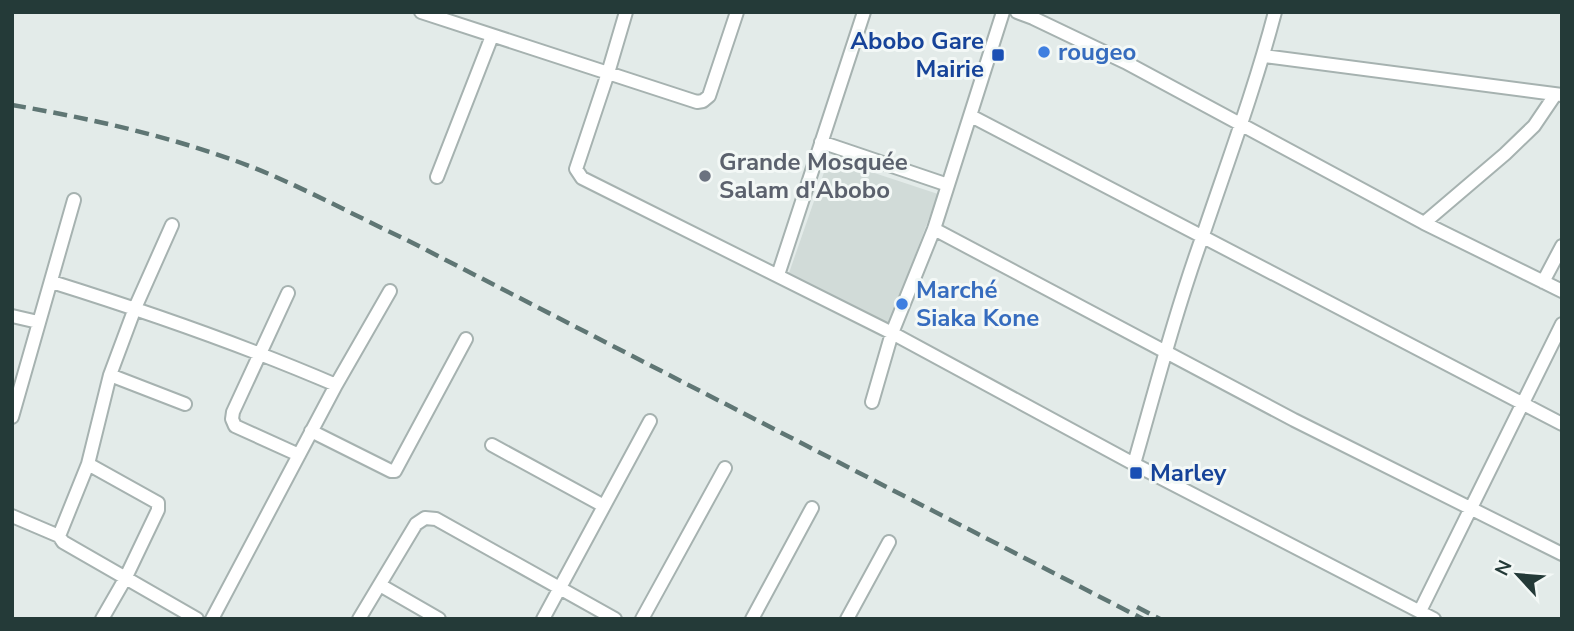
<svg xmlns="http://www.w3.org/2000/svg" width="1574" height="631" viewBox="0 0 1574 631" font-family="'Nunito Sans',sans-serif">
<style>
.built{fill:#d1dbd8}
.lines{fill:none;stroke-linecap:round;stroke-linejoin:round}
.minor-casing{stroke:#a6b2b0;stroke-width:16}
.minor{stroke:#fff;stroke-width:12}
.rail{stroke:#5f7674;stroke-width:4.5;stroke-dasharray:14 7;stroke-linecap:butt}
.shop-dot{fill:#3f7fe0;stroke:#f3f8f6;stroke-width:2.5}
.transit-dot{fill:#1a4fb4;stroke:#f3f8f6;stroke-width:2.5}
.worship-dot{fill:#6b7280;stroke:#f3f8f6;stroke-width:2.5}
.labels{text-anchor:middle;stroke-width:6;stroke-linejoin:round;paint-order:stroke}
.transit-label{font-size:24px;font-weight:bold;fill:#164399;stroke:#f3f8f6;text-anchor:end}
.shop-label{font-size:24px;font-weight:bold;fill:#366cbe;stroke:#f3f8f6;text-anchor:start}
.worship-label{font-size:24px;font-weight:bold;fill:#5b616d;stroke:#f3f8f6;text-anchor:start}
</style>
<rect width="100%" height="100%" fill="#e3ebe9"/>
<path class="built" d="M 829,158 L 938,194 L 889,325 L 789,273 Z"/>
<g class="lines">
<g class="minor-casing">
<path id="minor" d="M 421,12 L 697,102 L 703,101 L 709,96 L 737,12
M 626,12 L 608,73 L 576,169 L 582,178 L 892,333 L 1134,464 L 1434,619
M 1017,12 L 1033,18 L 1125,62 L 1424,223 L 1562,291
M 1264,56 L 1562,95
M 971,116 L 1562,424
M 821,142 L 948,185
M 437,177 L 492,36
M 1424,223 L 1505,154 L 1534,126 L 1555,95
M 934,229 L 1294,420 L 1562,554
M 778,275 L 864,12
M 52,282 C 148,312 243,345 336,385
M 1543,282 L 1562,246
M 288,293 L 233,412 L 232,419 L 235,426 L 299,455
M 12,316 L 38,322
M 110,375 L 185,404
M 872,402 L 892,333 L 934,229 L 1003,12
M 12,417 L 74,200
M 311,431 L 391,471 L 395,471 L 466,339
M 492,445 L 604,506
M 88,464 L 158,503 L 158,510 L 125,579 L 102,619
M 1134,464 C 1156,387 1176,310 1203,235 C 1228,161 1255,88 1275,12
M 12,516 L 59,536 L 63,542 L 197,619
M 59,536 L 88,464 L 110,375 L 135,308 L 172,225
M 380,585 L 439,619
M 1420,611 L 1562,324
M 212,619 L 336,385 L 390,291
M 359,619 L 416,524 L 425,518 L 436,519 L 615,619
M 543,619 L 650,421
M 642,619 L 725,468
M 752,619 L 812,508
M 847,619 L 889,542"/>
</g>
<use href="#minor" class="minor"/>
<path class="rail" d="M 12,105 C 88,118 164,135 236,161 C 294,182 351,214 407,240 L 1143,619
M 1137,607 L 1160,619"/>
</g>
<g class="shop-dot">
<circle cx="1044" cy="52" r="7"/>
<circle cx="902" cy="304" r="7"/>
</g>
<g class="transit-dot">
<rect x="991" y="48" width="14" height="14" rx="3.5"/>
<rect x="1129" y="466" width="14" height="14" rx="3.5"/>
</g>
<circle class="worship-dot" cx="705" cy="176" r="7"/>
<g class="labels">
<g class="transit-label">
<text x="984" y="49">Abobo Gare<tspan x="984" dy="28">Mairie</tspan></text>
<text x="1150" y="481" text-anchor="start">Marley</text>
</g>
<g class="shop-label">
<text x="1058" y="60">rougeo</text>
<text x="916" y="298">Marché<tspan x="916" dy="28">Siaka Kone</tspan></text>
</g>
<g class="worship-label">
<text x="719" y="170">Grande Mosquée<tspan x="719" dy="28">Salam d'Abobo</tspan></text>
</g>
</g>
<rect width="1574" height="631" fill="none" stroke="#243a38" stroke-width="28"/>
<g transform="translate(1518 575) rotate(296)" stroke="#f3f8f6" stroke-width="5" paint-order="stroke">
<path d="M0-5L12 26L0 18L-12 26Z" fill="#243a38"/>
<text y="-10" font-size="19" font-weight="bold" text-anchor="middle" fill="#243a38">N</text>
</g>
</svg>
